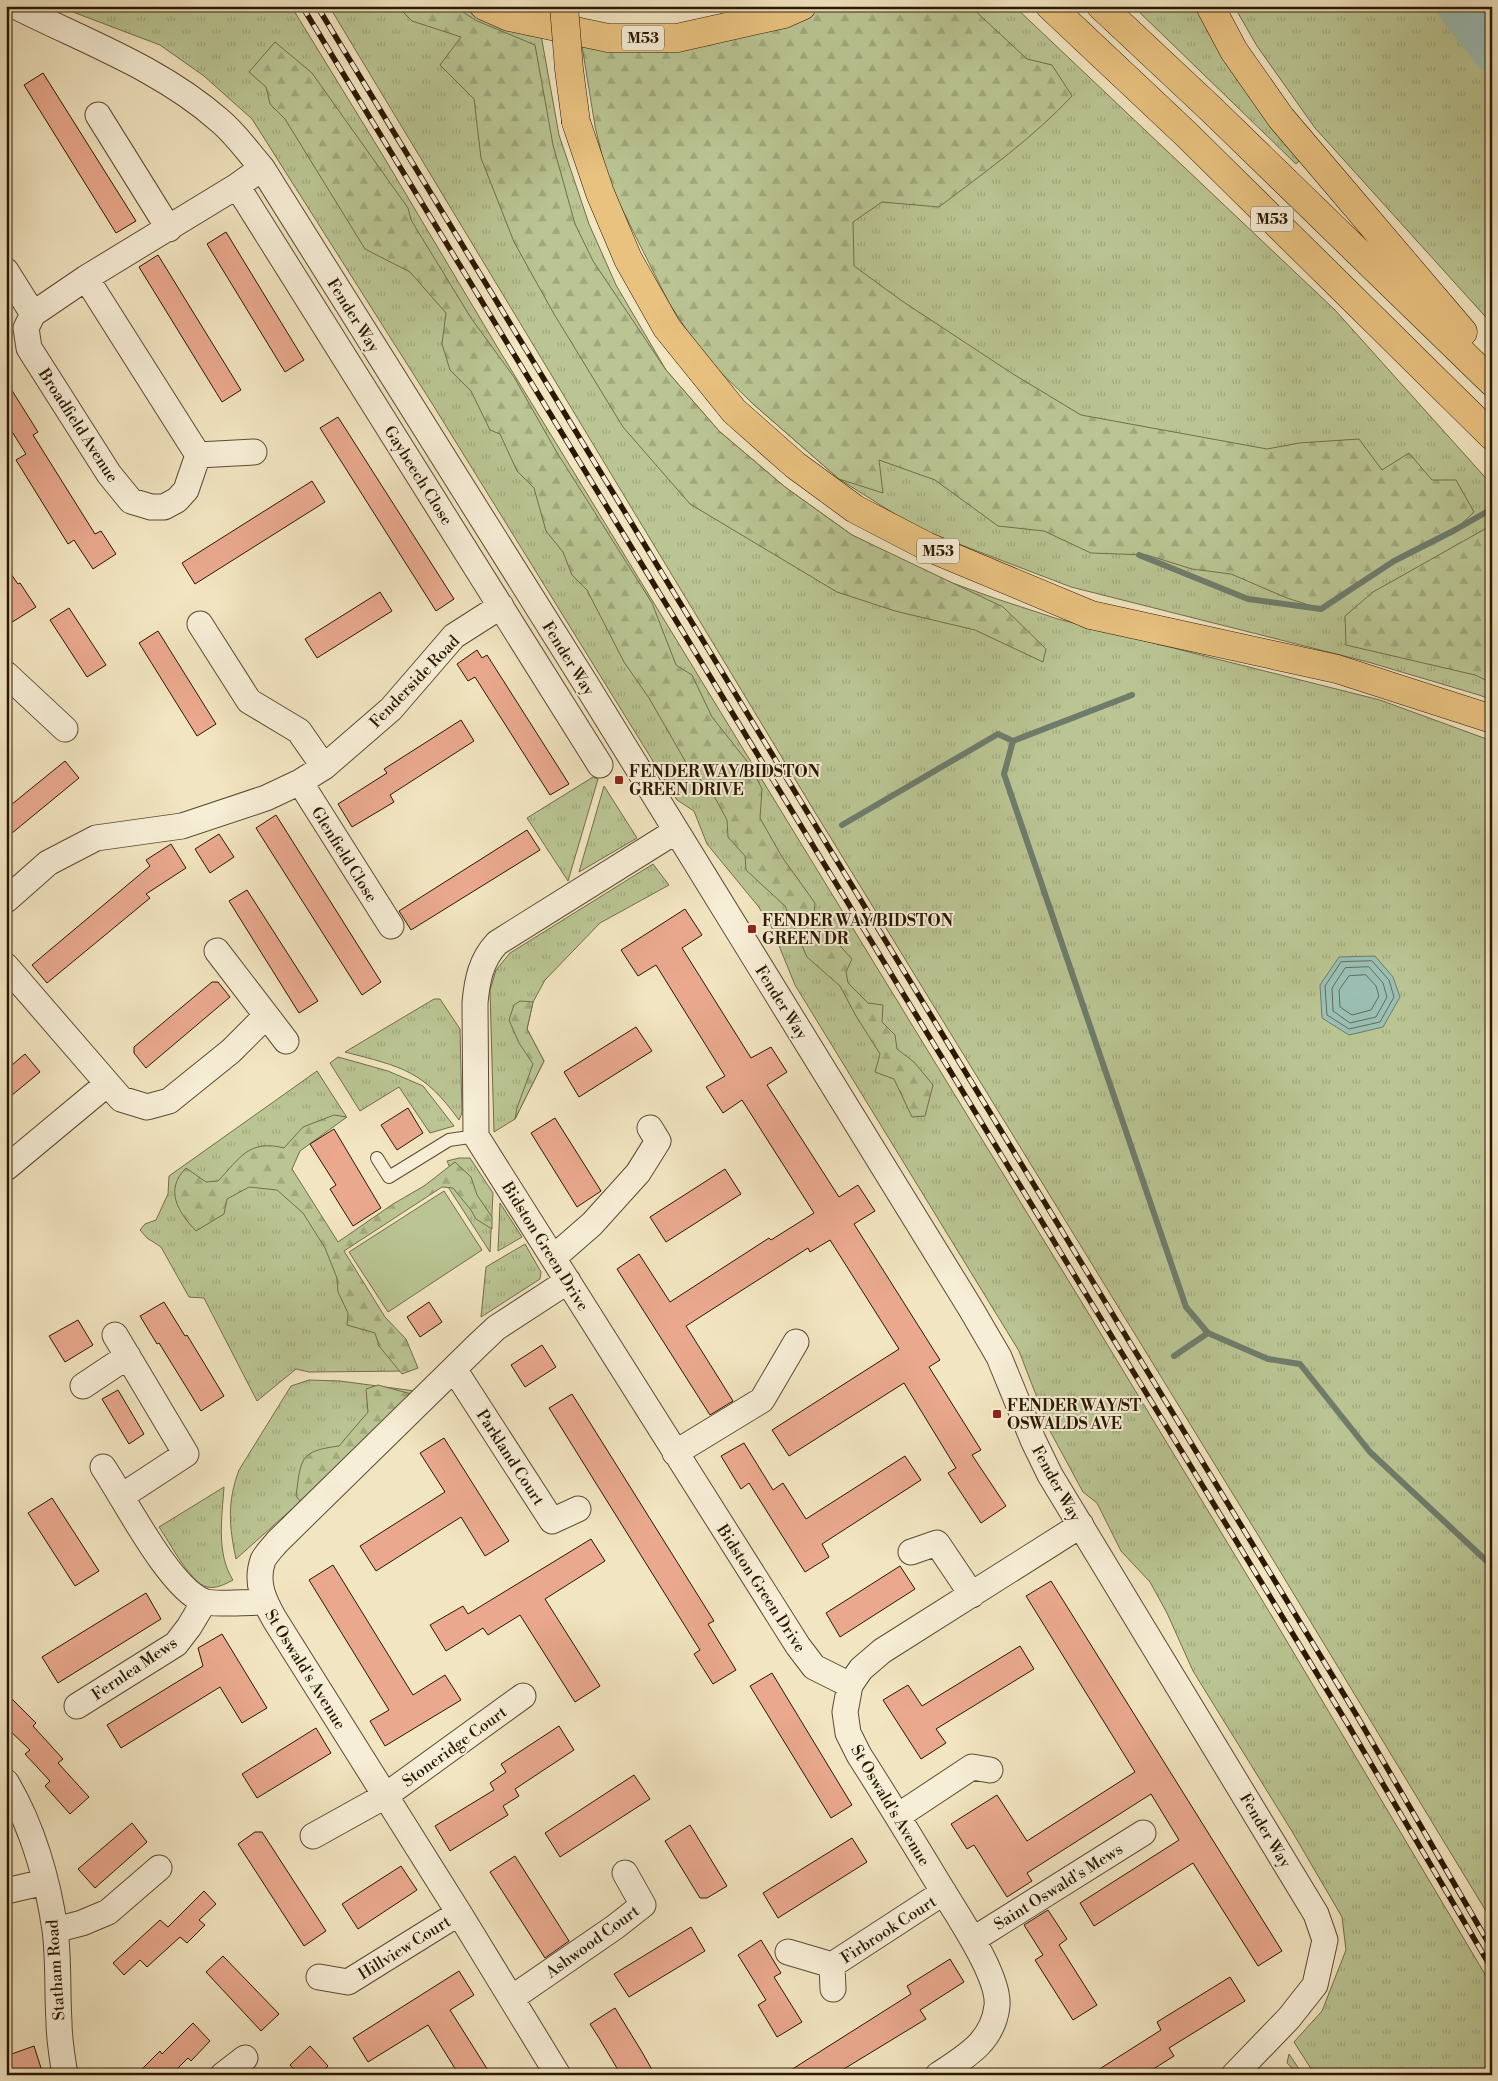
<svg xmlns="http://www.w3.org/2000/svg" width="1498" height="2081" viewBox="0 0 1498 2081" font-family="'Libre Bodoni',serif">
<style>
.grass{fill:url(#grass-tufts);stroke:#726e4a}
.forest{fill:url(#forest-firs);stroke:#726e4a}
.garden{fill:#bac593;stroke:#726e4a}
.water{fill:#9bbfb4;stroke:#6e7c6c}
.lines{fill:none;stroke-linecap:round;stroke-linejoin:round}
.shore{stroke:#636c5a;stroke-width:1}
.stream{stroke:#6e7c6c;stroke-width:6}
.river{stroke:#9bbfb4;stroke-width:38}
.building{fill:#eaa98e;stroke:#2b1800}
.lane-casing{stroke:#5d4b30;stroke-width:14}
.street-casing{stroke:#5d4b30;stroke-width:27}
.highway-casing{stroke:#2b1800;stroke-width:29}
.lane{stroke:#f7eed7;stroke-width:12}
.street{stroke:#f7eed7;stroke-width:25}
.highway{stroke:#e9c280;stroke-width:28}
.rail-casing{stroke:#2b1800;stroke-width:5.5}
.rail{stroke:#f7eed7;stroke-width:4;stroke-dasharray:11;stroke-linecap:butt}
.highway-bridge-casing{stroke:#2b1800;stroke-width:29;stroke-linecap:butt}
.highway-bridge{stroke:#e9c280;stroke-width:28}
.poi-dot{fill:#8f2418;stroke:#f7eed7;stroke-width:2}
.labels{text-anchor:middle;stroke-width:4;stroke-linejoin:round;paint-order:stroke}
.shield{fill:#f7eed7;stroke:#685840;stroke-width:1}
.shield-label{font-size:15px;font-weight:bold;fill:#2b1800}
.street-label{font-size:16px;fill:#2b1800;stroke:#f7eed7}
.poi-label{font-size:16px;font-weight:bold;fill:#2b1800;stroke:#f7eed7;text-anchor:start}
</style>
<defs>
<pattern id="grass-tufts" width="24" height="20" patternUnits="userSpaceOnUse" patternTransform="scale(1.25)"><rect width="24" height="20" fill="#bac593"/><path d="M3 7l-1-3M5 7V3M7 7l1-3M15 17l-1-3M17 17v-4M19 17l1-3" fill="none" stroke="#a0a87d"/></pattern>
<pattern id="forest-firs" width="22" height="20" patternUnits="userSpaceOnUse" patternTransform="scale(1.25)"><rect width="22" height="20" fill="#bac593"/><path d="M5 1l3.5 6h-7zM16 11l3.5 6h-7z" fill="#a0a87d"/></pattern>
</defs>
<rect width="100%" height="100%" fill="#f2e5c1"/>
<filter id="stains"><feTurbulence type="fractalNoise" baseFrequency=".004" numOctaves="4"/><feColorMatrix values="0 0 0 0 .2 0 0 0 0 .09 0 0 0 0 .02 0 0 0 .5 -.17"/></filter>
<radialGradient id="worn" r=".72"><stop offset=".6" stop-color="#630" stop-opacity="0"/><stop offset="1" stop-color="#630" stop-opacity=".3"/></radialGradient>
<path class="grass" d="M 57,6 L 291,6 L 382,154 L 496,345 L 1084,1306 L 1276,1623 L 1492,1986 L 1492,2075 L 1315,2075 L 1294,2042 L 1322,2011 L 1346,1950 L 1342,1917 L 1293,1833 L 1193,1671 L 1167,1613 L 1150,1582 L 1121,1551 L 1097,1503 L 1083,1492 L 1050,1431 L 1019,1351 L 795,985 L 771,926 L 758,906 L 707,844 L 694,811 L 677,800 L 433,405 L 252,119 L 204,76 L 160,45 Z
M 329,6 L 458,6 L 481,18 L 541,35 L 559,135 L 589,224 L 616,285 L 666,370 L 719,431 L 785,487 L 852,535 L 933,576 L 997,599 L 1058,619 L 1380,700 L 1492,741 L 1492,1921 L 1255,1530 L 813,809 Z
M 827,6 L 1014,6 L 1335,310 L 1492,485 L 1492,700 L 1479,695 L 1368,662 L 1071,587 L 917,528 L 839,479 L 752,403 L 669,303 L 595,126 L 740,36 Z
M 1133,6 L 1196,6 L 1218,46 L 1300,160 L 1296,164 Z
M 1234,6 L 1452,6 C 1464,24 1479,38 1492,55 L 1492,324 L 1315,128 L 1257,46 Z
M 1459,6 L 1492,6 L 1492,47 Z
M 593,777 L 598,779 L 568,881 L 527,818 Z
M 604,786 L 637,838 L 579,872 Z
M 653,864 L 669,885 L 600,923 L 545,980 L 533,1002 L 527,1029 L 544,1061 L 515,1119 L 494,1132 L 490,990 L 496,970 L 510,953 Z
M 434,999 L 440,999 L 460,1029 L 462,1113 L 459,1120 C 423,1070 402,1067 345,1052 Z
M 338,1057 L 388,1071 L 423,1086 L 454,1126 L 430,1133 L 399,1087 L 360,1111 L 330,1063 Z
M 317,1071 L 346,1116 L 298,1150 L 289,1169 L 341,1253 L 409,1371 L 309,1372 L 296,1369 L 257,1401 L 204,1298 L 189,1297 L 161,1247 L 147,1238 L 140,1230 L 145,1224 L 156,1220 L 168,1194 L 169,1176 Z
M 459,1158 L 470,1158 L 493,1193 L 490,1252 L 441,1176 L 451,1170 L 447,1161 Z
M 500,1203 L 522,1237 L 498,1251 Z
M 525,1244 L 541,1272 L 540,1279 L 481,1317 L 486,1267 Z
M 309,1380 L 340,1381 L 415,1391 L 292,1509 L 236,1559 C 229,1526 227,1502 239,1470 L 291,1386 Z
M 224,1487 C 222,1517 216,1554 233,1580 C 225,1584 217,1589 207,1587 C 190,1583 169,1541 159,1527 Z
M 1289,2054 L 1303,2075 L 1298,2075 L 1287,2063 Z"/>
<path class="forest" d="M 397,6 L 454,6 L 475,20 L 535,45 L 553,145 L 575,224 L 593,261 L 666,370 L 719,431 L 785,487 L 852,535 L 1003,607 L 1046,649 L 1043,662 L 975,630 L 895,611 L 837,592 L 690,504 L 623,427 L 554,314 L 514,242 L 481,158 L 474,99 L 440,65 L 461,37 L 412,21 Z
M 827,6 L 970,6 L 1027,59 L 1052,65 L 1072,96 C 1033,138 985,172 939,207 L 882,202 L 853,222 L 854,266 L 902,301 L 1013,374 L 1081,415 L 1267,449 L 1299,443 L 1359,439 L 1382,470 L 1409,453 L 1432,480 L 1456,480 L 1474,512 L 1455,530 L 1394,561 L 1321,609 L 1287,598 L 1231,574 L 1192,569 L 1147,555 L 1091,553 L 1044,531 L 998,526 L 935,480 L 879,460 L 883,493 L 839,479 L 752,403 L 703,355 L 669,303 L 608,181 L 595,126 L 582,46 L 740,36 Z
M 275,42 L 312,73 L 408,208 L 411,220 L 471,318 L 514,377 L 556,451 L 652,603 L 676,665 L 692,675 L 712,717 L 750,765 L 762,789 L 760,818 L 782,857 L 815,903 L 814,917 L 852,959 L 846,972 L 848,983 L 868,1003 L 883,1005 L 882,1022 L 895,1035 L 897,1049 L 914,1062 L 933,1085 L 925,1116 L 912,1117 L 894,1079 L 875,1072 L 880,1054 L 856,1016 L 840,986 L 807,957 L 785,906 L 746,870 L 745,856 L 728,837 L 727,820 L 713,794 L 688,766 L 649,698 L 624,662 L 587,590 L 572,575 L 563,552 L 546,531 L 534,488 L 517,471 L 500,434 L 490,430 L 471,391 L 450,370 L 442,344 L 446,313 L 410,272 L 365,249 L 285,119 L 270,104 L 266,87 L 249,72 Z
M 1492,525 L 1492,683 L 1475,675 L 1346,645 L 1345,616 L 1373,592 Z
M 520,1001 L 533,1002 L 527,1029 L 544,1061 L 515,1119 L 517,1108 L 533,1064 L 519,1043 L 509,1020 L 514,1005 Z
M 334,1115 L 347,1117 L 300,1151 L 292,1169 L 338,1242 L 393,1204 L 424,1186 L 455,1162 L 471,1177 L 477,1195 L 492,1217 L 492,1229 L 476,1219 L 471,1210 L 453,1188 L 442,1187 L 344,1251 L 385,1317 L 406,1339 L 418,1368 L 402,1374 L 379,1346 L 375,1333 L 347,1325 L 348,1313 L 338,1292 L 337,1278 L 325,1248 L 303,1213 L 277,1190 L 249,1187 L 227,1199 L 224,1214 L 196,1231 C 178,1212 164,1190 186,1168 L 206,1182 L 218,1181 C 240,1158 249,1139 284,1148 L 303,1127 Z
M 378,1385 L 415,1395 L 300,1501 L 296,1496 C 301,1459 299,1451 339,1446 L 368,1412 L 366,1389 Z"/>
<path class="garden" d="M 444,1191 L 482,1250 L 388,1312 L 349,1252 Z"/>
<path class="water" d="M 1375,956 L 1393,977 L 1400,997 L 1383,1027 L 1349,1035 L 1322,1018 L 1320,985 L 1339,957 Z"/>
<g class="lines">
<path class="shore" d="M 1372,961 L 1389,980 L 1394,997 L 1380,1022 L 1349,1029 L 1327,1015 L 1325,986 L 1341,962 Z
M 1369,967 L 1383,983 L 1387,997 L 1376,1017 L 1350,1023 L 1333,1011 L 1332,988 L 1345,968 Z
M 1366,975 L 1376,986 L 1379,996 L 1371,1010 L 1352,1015 L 1340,1007 L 1339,990 L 1349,976 Z"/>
<path class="stream" d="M 1139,555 L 1248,599 L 1321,609 L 1394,561 L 1455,530 L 1490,510
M 1013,741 L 1132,695
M 842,825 L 998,734 L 1013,741 L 1004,774 L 1186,1307 L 1208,1333 L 1268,1359 L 1300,1364 L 1370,1452 L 1492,1566
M 1174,1356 L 1208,1333"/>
<path class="river" d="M 1455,6 L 1492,53"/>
</g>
<path class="building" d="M 43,73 L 136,221 L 116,233 L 24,85 Z
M 226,232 L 304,360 L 285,372 L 207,244 Z
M 158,255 L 241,390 L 222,402 L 139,267 Z
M 6,381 L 38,432 L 33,435 L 95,534 L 101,531 L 116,554 L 93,569 L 74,540 L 68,544 L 16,460 L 26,454 L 6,422 Z
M 338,417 L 454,599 L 436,611 L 320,428 Z
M 312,481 L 325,502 L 195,584 L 182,563 Z
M 6,567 L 18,584 L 20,583 L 36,607 L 6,626 Z
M 380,592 L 392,611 L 317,658 L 305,639 Z
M 69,608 L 106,665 L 87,677 L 50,620 Z
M 158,631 L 216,724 L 197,736 L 139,643 Z
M 477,650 L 482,658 L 487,655 L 569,784 L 550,795 L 475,677 L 468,681 L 457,664 Z
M 461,720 L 474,741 L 390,795 L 394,802 L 352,827 L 338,804 L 387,773 L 384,769 Z
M 65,761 L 79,778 L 6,838 L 6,809 Z
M 276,815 L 381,982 L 362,995 L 256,828 Z
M 527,830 L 540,850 L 411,930 L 399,911 Z
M 219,834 L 234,857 L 210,873 L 195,849 Z
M 171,844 L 186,868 L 146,894 L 150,898 L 47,983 L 32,965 L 150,866 L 146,860 Z
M 247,890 L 318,1001 L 299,1013 L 229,901 Z
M 685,909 L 702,935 L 682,948 L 751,1058 L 771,1047 L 787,1072 L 767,1085 L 839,1197 L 858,1185 L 875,1211 L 854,1224 L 940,1360 L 929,1367 L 981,1450 L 972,1455 L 1006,1506 L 981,1523 L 948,1473 L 956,1468 L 904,1383 L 789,1456 L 772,1430 L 899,1349 L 830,1240 L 810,1252 L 808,1248 L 686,1326 L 733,1401 L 710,1415 L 617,1269 L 639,1254 L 670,1302 L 769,1238 L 771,1240 L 814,1213 L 742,1100 L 723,1113 L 706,1087 L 725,1076 L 656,965 L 638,976 L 621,950 Z
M 212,982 L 218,982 L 230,997 L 146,1068 L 134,1053 L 134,1047 Z
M 636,1027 L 652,1051 L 579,1097 L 564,1072 Z
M 25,1054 L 40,1072 L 6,1100 L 6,1070 Z
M 408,1108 L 423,1133 L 397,1150 L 381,1125 Z
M 555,1118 L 601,1191 L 577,1207 L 531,1133 Z
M 334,1129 L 381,1208 L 353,1226 L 330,1189 L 336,1185 L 310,1144 Z
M 725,1169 L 741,1194 L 666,1242 L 650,1217 Z
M 164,1302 L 185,1336 L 187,1335 L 224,1396 L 201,1411 L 159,1343 L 157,1344 L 140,1316 Z
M 429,1302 L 442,1322 L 420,1337 L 407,1317 Z
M 78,1320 L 93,1345 L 65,1362 L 49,1336 Z
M 542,1345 L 556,1367 L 525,1387 L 511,1365 Z
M 118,1390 L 144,1434 L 129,1444 L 102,1399 Z
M 572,1394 L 714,1621 L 708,1624 L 736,1670 L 713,1684 L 694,1654 L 700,1650 L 549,1408 Z
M 444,1438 L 509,1541 L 485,1556 L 461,1517 L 376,1571 L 360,1546 L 445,1492 L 420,1453 Z
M 744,1443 L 773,1490 L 783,1483 L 806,1519 L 905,1456 L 921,1480 L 822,1544 L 829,1557 L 805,1572 L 749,1483 L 741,1489 L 721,1456 Z
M 52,1498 L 99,1571 L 75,1586 L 28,1513 Z
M 591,1539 L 605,1561 L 545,1599 L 600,1686 L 575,1702 L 520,1615 L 488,1635 L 483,1628 L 446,1651 L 430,1625 L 463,1606 L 468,1614 Z
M 333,1565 L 413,1695 L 445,1675 L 461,1700 L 385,1746 L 370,1721 L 389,1710 L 309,1580 Z
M 900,1566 L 915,1589 L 840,1637 L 826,1613 Z
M 1051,1581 L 1282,1951 L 1258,1966 L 1193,1863 L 1094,1926 L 1080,1903 L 1179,1840 L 1151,1794 L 1027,1873 L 1032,1881 L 1007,1897 L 974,1845 L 967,1849 L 951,1824 L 997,1795 L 1027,1841 L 1135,1772 L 1026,1596 Z
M 146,1593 L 161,1619 L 58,1683 L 42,1657 Z
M 222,1634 L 267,1708 L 242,1723 L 220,1687 L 121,1748 L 107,1725 L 203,1666 L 198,1648 Z
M 1020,1646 L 1034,1669 L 936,1729 L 946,1743 L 921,1759 L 883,1700 L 908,1685 L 922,1706 Z
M 772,1673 L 852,1805 L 831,1818 L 750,1686 Z
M 6,1693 L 36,1723 L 33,1726 L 63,1759 L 58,1763 L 89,1797 L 70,1814 L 45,1786 L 50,1781 L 25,1754 L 30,1750 L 6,1727 Z
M 559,1726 L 574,1750 L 515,1789 L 519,1796 L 503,1806 L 508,1815 L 450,1851 L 435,1826 L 494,1790 L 490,1783 L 506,1772 L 501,1764 Z
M 316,1728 L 331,1753 L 257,1798 L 242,1774 Z
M 634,1775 L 650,1799 L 560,1857 L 545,1833 Z
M 132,1823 L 147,1842 L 95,1888 L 78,1869 Z
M 690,1825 L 727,1886 L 707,1898 L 700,1898 L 665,1841 Z
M 255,1832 L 262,1832 L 326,1931 L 304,1946 L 238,1844 Z
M 852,1838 L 867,1862 L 778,1918 L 763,1893 Z
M 515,1856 L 569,1941 L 545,1958 L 490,1872 Z
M 401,1866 L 417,1890 L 358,1929 L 342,1904 Z
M 204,1891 L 216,1904 L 199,1920 L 205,1925 L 187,1943 L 180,1937 L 147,1967 L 140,1960 L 124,1975 L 113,1963 L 160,1920 L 168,1927 Z
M 1048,1910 L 1067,1939 L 1059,1945 L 1097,2005 L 1073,2020 L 1035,1960 L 1043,1955 L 1024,1925 Z
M 691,1927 L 705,1951 L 629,1997 L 614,1974 Z
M 761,1940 L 781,1973 L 774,1977 L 802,2022 L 777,2037 L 758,2005 L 766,2000 L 738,1955 Z
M 223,1956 L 279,2014 L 261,2031 L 206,1972 Z
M 950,1959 L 964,1982 L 920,2010 L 926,2019 L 834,2075 L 783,2075 L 911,1994 L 907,1986 Z
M 459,1971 L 474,1995 L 450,2010 L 491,2075 L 459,2075 L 428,2025 L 368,2062 L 353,2038 Z
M 1230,1977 L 1245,2001 L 1169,2048 L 1174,2056 L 1144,2075 L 1090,2075 L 1161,2030 L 1157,2022 Z
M 615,2008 L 642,2052 L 655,2075 L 621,2075 L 599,2038 L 590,2024 Z
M 193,2023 L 210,2041 L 191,2061 L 188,2058 L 171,2075 L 136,2075 L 160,2051 L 162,2054 Z
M 34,2046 L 42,2071 L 31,2075 L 6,2075 L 6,2056 Z
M 310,2046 L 328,2066 L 319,2075 L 299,2075 L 290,2065 Z"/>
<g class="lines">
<g class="lane-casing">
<path id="lane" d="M 377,1158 L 389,1177 L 449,1140 L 476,1136"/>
</g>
<g class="street-casing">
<path id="street" d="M 15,6 C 84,41 160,68 219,120 C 236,134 248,152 262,168 L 584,681 L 971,1309 L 999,1357 L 1033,1440 L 1050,1475 L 1316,1914 L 1325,1940 L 1315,1985 L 1289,2018 L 1234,2075
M 98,115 L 169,229
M 237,186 L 600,765
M 6,271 L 33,314
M 86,278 L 198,455 L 186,490 L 177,500 L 164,507 L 151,507 L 131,501 L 109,474 L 29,348 L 26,328 L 33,314 L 86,278 L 237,186 L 262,168
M 198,455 L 254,452
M 200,624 L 249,701 L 299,731 L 324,767
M 6,674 L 65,729
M 300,782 L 391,926
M 676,831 L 497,943 C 481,960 477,980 475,1003 L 476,1136 L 798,1646 L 814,1667 L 850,1685
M 6,900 L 48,863 L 96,838 L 182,826 L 266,798 L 300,782 L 324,767 L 391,709 L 454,636 L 501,606
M 217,951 L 286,1041
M 6,966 L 121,1099 L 147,1107 L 169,1101 L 231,1051 L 266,1016
M 6,1168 L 107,1084
M 553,1258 L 592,1224 L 638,1173 L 658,1141 L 650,1128
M 115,1335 L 186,1454 L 122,1496
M 454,1369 L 552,1521 L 578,1509
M 83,1386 L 128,1356
M 675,1453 L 762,1400 L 796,1342
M 103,1467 C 125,1500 169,1587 203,1601 C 211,1605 252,1602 264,1602
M 911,1552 L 937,1543 L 972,1595
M 77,1706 L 176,1644 L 189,1627 L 204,1602
M 6,1782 C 32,1825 48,1880 55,1930 C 59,1960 57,1991 59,2022 C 59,2039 62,2057 65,2075
M 898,1816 L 972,1767 L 990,1770
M 313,1836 L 385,1796 L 523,1696
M 6,1891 L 45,1882
M 55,1930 L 82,1923 L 108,1912 L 159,1868
M 974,1939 L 1143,1833
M 788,1952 L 832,1965
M 319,1977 L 348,1982 L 459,1913
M 833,1989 L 832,1965 L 944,1892
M 512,1998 L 615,1927 L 643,1905 L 625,1873
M 223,2075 L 245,2058
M 558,2075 L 459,1913 L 275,1620 C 264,1601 255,1583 263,1560 C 266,1554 273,1547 277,1542 L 478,1345 L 496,1328 L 568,1281
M 938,2075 C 965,2057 993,2042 997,2006 C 1000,1977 958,1916 943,1891 C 915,1845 888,1800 859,1755 L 848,1733 L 845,1712 L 850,1685 L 861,1669 L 882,1651 L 1081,1525"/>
</g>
<g class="highway-casing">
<path id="highway" d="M 484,6 L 509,17 L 608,38 L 677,38 L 784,14 L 802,6
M 1050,6 L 1186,134 L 1492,436
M 1101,6 L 1212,110 L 1492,382
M 1210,6 L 1234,51 L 1281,118 L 1463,332
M 576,122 L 600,193 L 628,259 L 667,328 L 734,411 L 795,465 L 855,509 L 928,547 L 1091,615 L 1337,669 L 1492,719"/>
</g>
<use href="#lane" class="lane"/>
<use href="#street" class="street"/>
<use href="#highway" class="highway"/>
<g class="rail-casing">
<path id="rail" d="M 302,6 L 1347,1723 L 1492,1969
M 317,6 L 1357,1716 L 1492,1949"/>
</g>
<use href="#rail" class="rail"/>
<g class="highway-bridge-casing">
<path id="highway-bridge" d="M 564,6 L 569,69 L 576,122"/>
</g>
<use href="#highway-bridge" class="highway-bridge"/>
</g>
<g class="poi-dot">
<rect x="614" y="775" width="10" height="10" rx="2.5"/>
<rect x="747" y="924" width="10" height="10" rx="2.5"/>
<rect x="992" y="1409" width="10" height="10" rx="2.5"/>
</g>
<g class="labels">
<g class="shield">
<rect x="622" y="25.5" width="42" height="25" rx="4"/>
<rect x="1251" y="206.5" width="42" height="25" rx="4"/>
<rect x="917" y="538.5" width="42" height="25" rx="4"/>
</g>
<g class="shield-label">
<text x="643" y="43">M53</text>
<text x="1272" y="224">M53</text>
<text x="938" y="556">M53</text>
</g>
<g class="street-label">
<text transform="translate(354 315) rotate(58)" y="6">Fender Way</text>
<text transform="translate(79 425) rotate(57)" y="6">Broadfield Avenue</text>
<text transform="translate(419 475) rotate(58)" y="6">Gaybeech Close</text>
<text transform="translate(569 658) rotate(58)" y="6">Fender Way</text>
<text transform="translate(414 681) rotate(-46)" y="6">Fenderside Road</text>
<text transform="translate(345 854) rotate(58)" y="6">Glenfield Close</text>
<text transform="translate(782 1002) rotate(58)" y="6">Fender Way</text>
<text transform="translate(546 1246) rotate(58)" y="6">Bidston Green Drive</text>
<text transform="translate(511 1457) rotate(57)" y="6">Parkland Court</text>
<text transform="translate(1057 1483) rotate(61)" y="6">Fender Way</text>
<text transform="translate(762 1588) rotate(57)" y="6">Bidston Green Drive</text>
<text transform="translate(134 1668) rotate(-34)" y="6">Fernlea Mews</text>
<text transform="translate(306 1669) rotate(58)" y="6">St Oswald's Avenue</text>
<text transform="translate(454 1746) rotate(-36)" y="6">Stoneridge Court</text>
<text transform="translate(891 1805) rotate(59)" y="6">St Oswald's Avenue</text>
<text transform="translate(1266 1830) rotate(59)" y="6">Fender Way</text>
<text transform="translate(1058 1886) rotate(-32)" y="6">Saint Oswald's Mews</text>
<text transform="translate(888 1929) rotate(-33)" y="6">Firbrook Court</text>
<text transform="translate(592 1941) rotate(-36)" y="6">Ashwood Court</text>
<text transform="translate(404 1947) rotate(-32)" y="6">Hillview Court</text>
<text transform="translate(55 1970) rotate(-94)" y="6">Statham Road</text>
</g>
<g class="poi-label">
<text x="629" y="777">FENDER WAY/BIDSTON<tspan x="629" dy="18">GREEN DRIVE</tspan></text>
<text x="762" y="926">FENDER WAY/BIDSTON<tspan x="762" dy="18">GREEN DR</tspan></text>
<text x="1007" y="1411">FENDER WAY/ST<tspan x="1007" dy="18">OSWALDS AVE</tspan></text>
</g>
</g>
<rect width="1498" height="2081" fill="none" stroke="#f2e5c1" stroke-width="25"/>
<rect x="8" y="8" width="1483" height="2066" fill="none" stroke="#2b1800" stroke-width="2.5"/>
<rect x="12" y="12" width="1473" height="2056" fill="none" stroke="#2b1800"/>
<rect width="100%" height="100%" filter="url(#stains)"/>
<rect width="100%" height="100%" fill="url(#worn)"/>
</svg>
